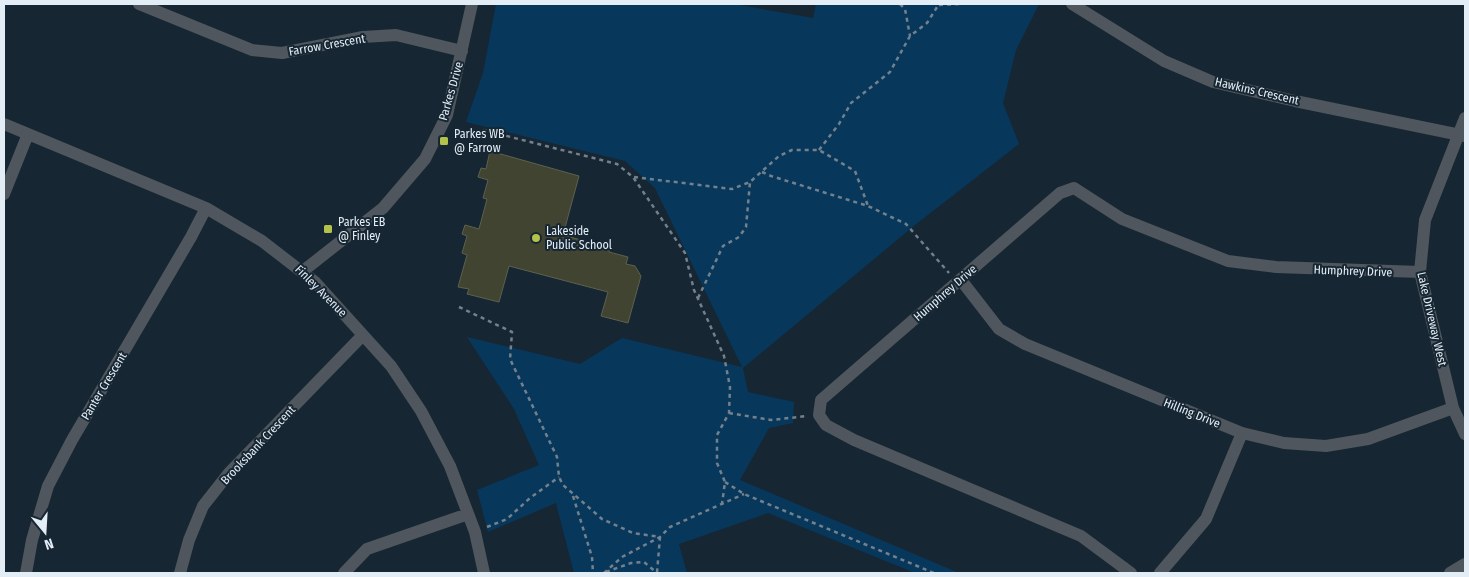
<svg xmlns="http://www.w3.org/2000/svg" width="1469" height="577" viewBox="0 0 1469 577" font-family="'Fira Sans Condensed',sans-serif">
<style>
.green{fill:#07385c}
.building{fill:#404430;stroke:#5d614d}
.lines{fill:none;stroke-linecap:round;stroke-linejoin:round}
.path{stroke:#74818c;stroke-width:2.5;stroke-dasharray:4 4;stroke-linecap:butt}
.minor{stroke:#4f565d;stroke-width:12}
.poi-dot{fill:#b3c24b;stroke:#172633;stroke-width:2}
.labels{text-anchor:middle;stroke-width:4;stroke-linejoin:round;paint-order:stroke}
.street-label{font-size:12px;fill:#e3edf6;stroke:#172633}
.poi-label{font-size:12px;fill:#e3edf6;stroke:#172633;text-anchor:start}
</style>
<rect width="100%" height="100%" fill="#172633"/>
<path class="green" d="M 496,4 L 734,4 L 813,18 L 816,4 L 1039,4 L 1016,50 L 1003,103 L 1019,144 L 915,225 L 743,368 L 748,392 L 794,402 L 793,423 L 769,428 L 740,480 L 959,573 L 915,573 L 768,513 L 679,544 L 687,573 L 574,573 L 556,503 L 488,532 L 477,490 L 539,465 L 514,409 L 467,337 L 580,364 L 622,338 L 742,367 L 655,188 L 625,161 L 466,122 L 483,73 Z"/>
<path class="building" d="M 490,151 L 579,176 L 563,235 L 610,248 L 609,252 L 628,257 L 626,264 L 635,266 L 641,276 L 628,323 L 601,316 L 608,292 L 509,266 L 499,302 L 467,294 L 469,289 L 458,287 L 467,255 L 462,253 L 467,236 L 462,234 L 465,225 L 479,229 L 487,199 L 483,198 L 488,180 L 478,177 L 481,168 L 486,169 Z"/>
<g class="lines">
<path class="path" d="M 900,4 L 905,9 L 910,36
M 939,5 L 959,4
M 483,130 L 617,164 L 633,177 L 685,253 L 694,290 L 724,356 L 730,387 L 729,413 L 717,435 L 717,463 L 725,482 L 722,504
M 819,150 L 839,124 L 851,103 L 890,72 L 910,36 L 927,23 L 939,4
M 762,172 L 771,176 L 868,206 L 906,224 L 949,273
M 634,177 L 732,189 L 750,182 L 779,156 L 792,150 L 819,150 L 855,171 L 868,206
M 698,298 L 723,246 L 739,237 L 746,227 L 750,182
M 459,307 L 512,332 L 510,359 L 557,457 L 559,477 L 563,485 L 602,519 L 633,533 L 660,537 L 657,573
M 729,413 L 771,420 L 807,416
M 725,482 L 744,494 L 934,573
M 573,496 L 592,557 L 593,573
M 487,527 L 507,519 L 530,498 L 559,477
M 606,572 L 631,563 L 644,562 L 657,573
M 604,573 L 622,557 L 660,537 L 670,527 L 744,494"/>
<path class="minor" d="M 139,4 L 252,50 L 282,53 L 363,37 L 396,35 L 462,51
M 1072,4 L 1164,61 L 1213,82 L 1295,101 L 1465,136
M 1465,118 L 1425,220 L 1420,272 L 1453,408 L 1465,434
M 4,124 L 206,208 L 262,241 L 315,282 L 391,366 L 421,411 L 450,466 L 475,532 L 484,573
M 4,194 L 28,134
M 303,271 L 383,208 L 425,159 L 447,115 L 472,4
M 961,280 L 999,329 L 1025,344 L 1242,433 L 1284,443 L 1326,446 L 1368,439 L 1453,408
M 26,573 L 32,540 L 48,486 L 72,440 L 191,237 L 206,208
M 180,573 L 189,540 L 203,506 L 229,473 L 363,335
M 344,573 L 367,549 L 468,514
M 1131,573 L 1081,536 L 854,440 L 826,425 L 819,415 L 821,400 L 1060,193 L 1074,188 L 1122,219 L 1228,261 L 1276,267 L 1420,272
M 1160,573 L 1206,519 L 1242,433
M 1450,573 L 1465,564"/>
</g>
<g class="poi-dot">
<rect x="439" y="136" width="10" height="10" rx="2.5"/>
<rect x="323" y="224" width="10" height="10" rx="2.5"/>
<circle cx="536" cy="238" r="5"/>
</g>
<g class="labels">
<g class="street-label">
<text transform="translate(327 45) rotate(-10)" y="4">Farrow Crescent</text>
<text transform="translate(451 91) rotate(-74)" y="4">Parkes Drive</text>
<text transform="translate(1257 91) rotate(13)" y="4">Hawkins Crescent</text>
<text transform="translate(1353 271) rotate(2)" y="4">Humphrey Drive</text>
<text transform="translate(321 291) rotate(45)" y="4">Finley Avenue</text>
<text transform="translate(945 293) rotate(-41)" y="4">Humphrey Drive</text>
<text transform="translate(1432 319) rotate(77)" y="4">Lake Driveway West</text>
<text transform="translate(104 386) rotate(-59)" y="4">Panter Crescent</text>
<text transform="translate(1192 413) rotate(22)" y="4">Hilling Drive</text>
<text transform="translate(258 445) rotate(-47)" y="4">Brooksbank Crescent</text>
</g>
<g class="poi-label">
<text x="454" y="138">Parkes WB<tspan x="454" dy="14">@ Farrow</tspan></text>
<text x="338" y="226">Parkes EB<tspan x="338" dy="14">@ Finley</tspan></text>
<text x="546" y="235">Lakeside<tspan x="546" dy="14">Public School</tspan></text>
</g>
</g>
<rect width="1469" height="577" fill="none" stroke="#e3edf6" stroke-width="10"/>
<g transform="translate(45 532) rotate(162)" stroke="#172633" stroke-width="4" paint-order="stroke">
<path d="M0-4L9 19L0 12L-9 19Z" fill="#e3edf6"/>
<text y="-8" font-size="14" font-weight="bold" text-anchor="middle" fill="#e3edf6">N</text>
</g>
</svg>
